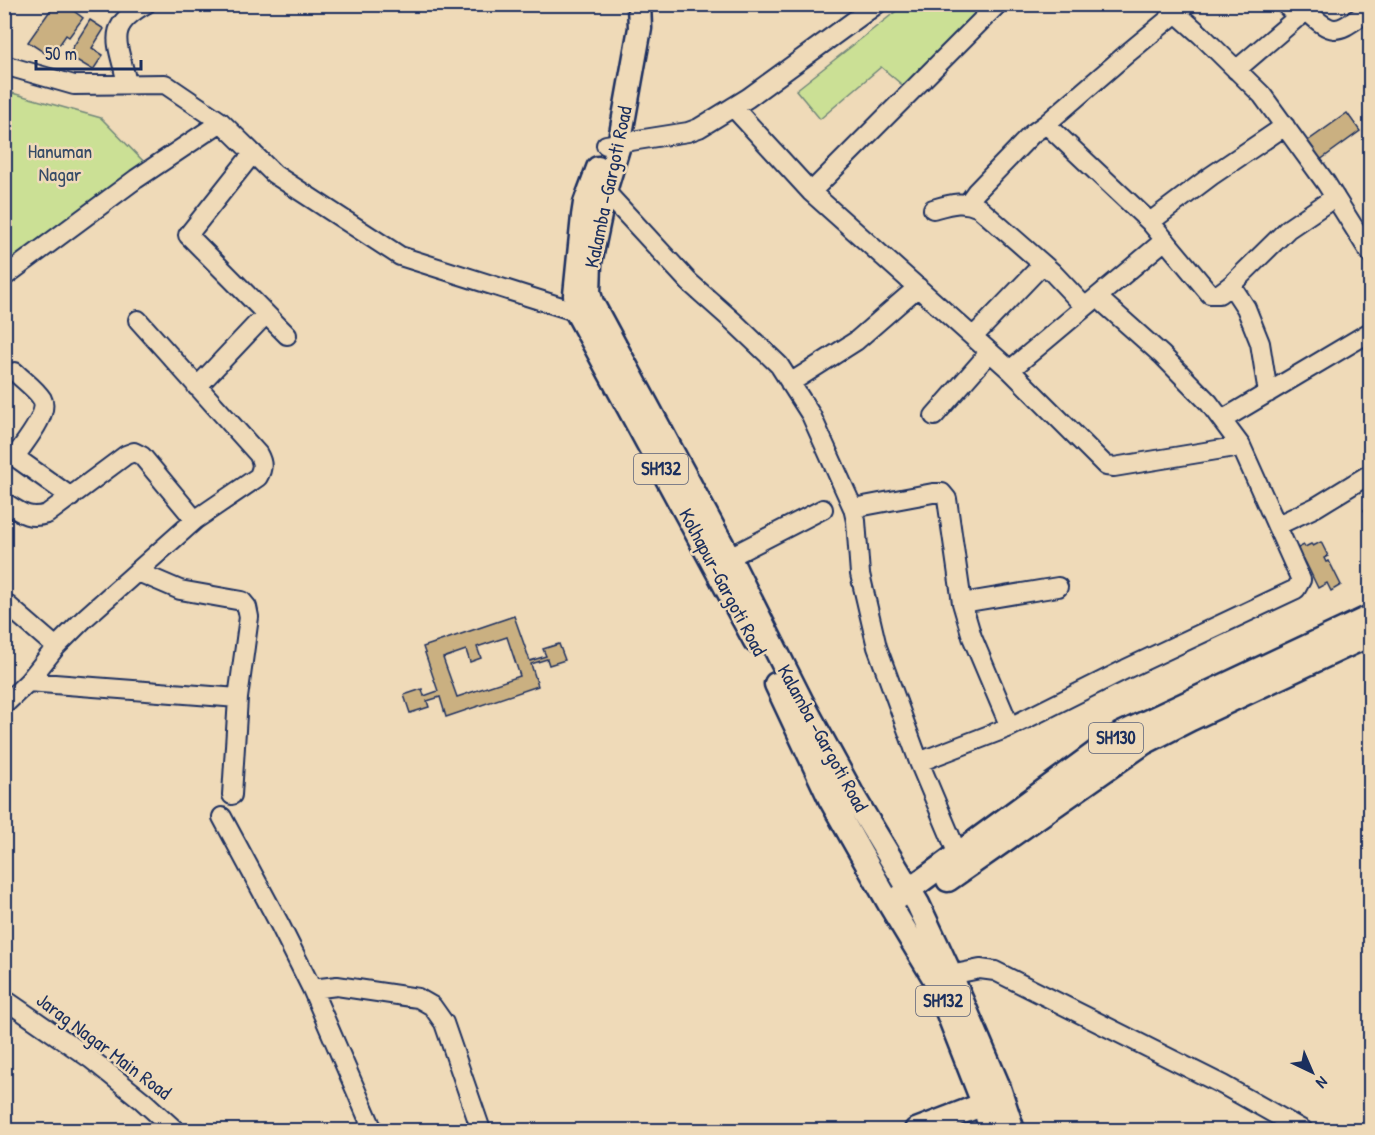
<svg xmlns="http://www.w3.org/2000/svg" width="1375" height="1135" viewBox="0 0 1375 1135" font-family="'Patrick Hand',sans-serif">
<style>
.green{fill:#cbe095;stroke:#73887a;stroke-width:1.5}
.building{fill:#cab081;stroke:#1b2f5e;stroke-width:1.5;fill-rule:evenodd}
.lines{fill:none;stroke-linecap:round;stroke-linejoin:round}
.minor-casing{stroke:#1b2f5e;stroke-width:22}
.major-casing{stroke:#1b2f5e;stroke-width:27}
.minor{stroke:#efdab8;stroke-width:18}
.major{stroke:#efdab8;stroke-width:22}
.labels{text-anchor:middle;stroke-width:5;stroke-linejoin:round;paint-order:stroke}
.shield{fill:#efdab8;stroke:#5b6279;stroke-width:1.5}
.shield-label{font-size:18px;font-weight:bold;fill:#1b2f5e}
.park-label{font-size:20px;fill:#354a66;stroke:#efdab8}
.street-label{font-size:20px;fill:#1b2f5e;stroke:#efdab8}
</style>
<rect width="100%" height="100%" fill="#efdab8"/>
<filter id="ink" filterUnits="userSpaceOnUse"><feTurbulence type="fractalNoise" baseFrequency=".0167" numOctaves="2"/><feDisplacementMap in="SourceGraphic" scale="12" xChannelSelector="R" yChannelSelector="G"/><feConvolveMatrix kernelMatrix="1 2 1 2 8 2 1 2 1" color-interpolation-filters="sRGB"/></filter>
<g filter="url(#ink)">
<path class="green" d="M 904,5 L 991,5 L 907,89 L 881,67 L 820,119 L 796,90 Z
M 5,91 L 101,118 L 147,165 L 5,271 Z"/>
<path class="building" d="M 60,4 L 65,8 L 67,6 L 83,18 L 69,37 L 66,35 L 51,57 L 28,42 L 54,5 Z
M 80,4 L 94,4 L 89,11 Z
M 90,20 L 104,29 L 92,48 L 103,55 L 93,70 L 68,55 Z
M 1347,113 L 1360,131 L 1316,163 L 1302,145 Z
M 1370,506 L 1370,515 L 1368,517 L 1364,510 Z
M 1321,542 L 1328,556 L 1324,558 L 1326,562 L 1329,561 L 1341,585 L 1331,591 L 1327,583 L 1318,588 L 1304,559 L 1299,561 L 1294,550 L 1304,545 L 1305,547 L 1311,544 L 1313,546 Z
M 514,616 L 530,661 L 546,656 L 543,649 L 559,644 L 565,660 L 549,665 L 547,659 L 531,664 L 538,686 L 446,717 L 440,697 L 427,701 L 429,707 L 410,713 L 404,695 L 422,689 L 424,696 L 438,691 L 423,647 ZM 507,637 L 520,676 L 457,697 L 443,658 L 466,650 L 470,662 L 481,658 L 477,647 Z"/>
<g class="lines">
<g class="minor-casing">
<path id="minor" d="M 1166,4 L 1201,35 L 1262,95 L 1326,183 L 1370,253
M 1285,4 L 1298,18
M 1312,4 L 1306,10 C 1336,40 1339,30 1370,10
M 4,65 L 74,85 L 165,84 L 221,122 L 274,174 L 400,256 L 587,315
M 1236,70 L 1306,10
M 127,84 C 119,43 103,28 146,4
M 733,107 L 811,192 L 1010,370 L 1106,466 L 1114,467 L 1241,446 L 1301,580 L 1296,589 L 1126,669 L 1010,727 L 919,762 L 962,864
M 1046,124 L 1129,52 L 1187,4
M 606,145 L 688,132 L 699,128 L 748,98 L 877,4
M 253,153 L 188,235 L 287,335
M 605,191 L 689,282 L 734,322 L 779,365 L 811,415 L 853,508 L 856,521 L 860,574 L 877,647 L 919,762
M 811,192 L 998,4
M 968,203 L 976,192 L 1032,134 L 1046,124 L 1150,222 L 1210,294 L 1219,294 L 1231,285 L 1288,229 L 1335,197
M 933,209 C 951,204 963,200 979,208 L 1052,272 L 1085,307
M 1150,222 L 1211,176 L 1285,126
M 4,277 L 136,179 L 221,122
M 1231,285 L 1246,308 L 1260,343 L 1268,393
M 1097,297 L 1162,355 L 1209,403 L 1241,446
M 973,337 L 1043,264
M 1010,370 L 1165,240
M 15,372 C 23,380 36,389 42,399 C 50,414 23,444 15,457 L 71,497
M 790,383 L 856,341 L 918,287
M 197,387 L 266,314
M 934,416 L 990,352
M 1222,420 L 1370,332
M 4,502 C 20,512 28,520 47,514 L 126,455 L 134,452 L 142,456 L 195,520
M 853,508 L 933,493 L 942,493 L 947,499 L 962,603 L 972,637 L 1010,727
M 1278,525 L 1316,507 L 1370,474
M 718,563 L 823,509
M 138,572 L 180,590 L 242,601 L 247,607 L 249,617 L 238,698 L 232,795
M 4,602 L 56,647
M 962,603 L 1058,587
M 28,682 L 238,698
M 4,705 L 28,682 L 56,647 L 85,618 L 195,520 L 258,477 C 263,468 263,463 258,454 L 138,320
M 222,817 L 280,925 L 312,989 L 373,1130
M 940,977 L 980,969 L 995,971 L 1223,1085 L 1303,1130
M 312,989 L 337,986 L 418,998 L 432,1006 L 444,1023 L 481,1130
M 4,999 L 91,1059 L 143,1101 L 175,1130"/>
</g>
<g class="major-casing">
<path id="major" d="M 639,4 L 640,28 L 619,145 L 605,191 L 590,263 L 589,293 L 592,303 L 729,557 L 802,702 L 855,799 L 918,904 L 951,975 L 998,1085 L 1013,1130
M 598,168 L 585,203 L 583,216 L 575,295 L 576,311 L 755,641
M 776,684 L 830,799 L 890,905 L 934,978 L 983,1103 L 991,1130
M 948,880 L 1144,743 L 1191,719 L 1361,639
M 898,898 L 1121,734 L 1370,617
M 916,1130 L 997,1099"/>
</g>
<use href="#minor" class="minor"/>
<use href="#major" class="major"/>
</g>
</g>
<g class="labels">
<g class="shield">
<rect x="634" y="454" width="54" height="30" rx="4.5"/>
<rect x="1089" y="723" width="54" height="30" rx="4.5"/>
<rect x="916" y="986" width="54" height="30" rx="4.5"/>
</g>
<g class="shield-label">
<text x="661" y="475">SH132</text>
<text x="1116" y="744">SH130</text>
<text x="943" y="1007">SH132</text>
</g>
<g class="park-label">
<text x="60" y="158">Hanuman<tspan x="60" dy="23">Nagar</tspan></text>
</g>
<g class="street-label">
<text transform="translate(608 187) rotate(-78)" y="7">Kalamba -Gargoti Road</text>
<text transform="translate(723 582) rotate(62)" y="7">Kolhapur-Gargoti Road</text>
<text transform="translate(823 738) rotate(61)" y="7">Kalamba -Gargoti Road</text>
<text transform="translate(104 1046) rotate(37)" y="7">Jarag Nagar Main Road</text>
</g>
</g>
<rect width="1375" height="1135" fill="none" stroke="#efdab8" stroke-width="24"/>
<rect x="12" y="12" width="1351" height="1111" fill="none" stroke="#1b2f5e" stroke-width="2" filter="url(#ink)"/>
<g transform="translate(1312 1072) rotate(136)" stroke="#efdab8" stroke-width="4.5" paint-order="stroke">
<path d="M0-4.5L10 22L0 15L-10 22Z" fill="#1b2f5e"/>
<text y="-9" font-size="16" font-weight="bold" text-anchor="middle" fill="#1b2f5e">N</text>
</g>
<path d="M36 60v9h105v-9" fill="none" stroke="#1b2f5e" stroke-width="3"/>
<text x="45" y="60" font-size="18" fill="#1b2f5e" stroke="#efdab8" stroke-width="4.5" paint-order="stroke">50 m</text>
</svg>
